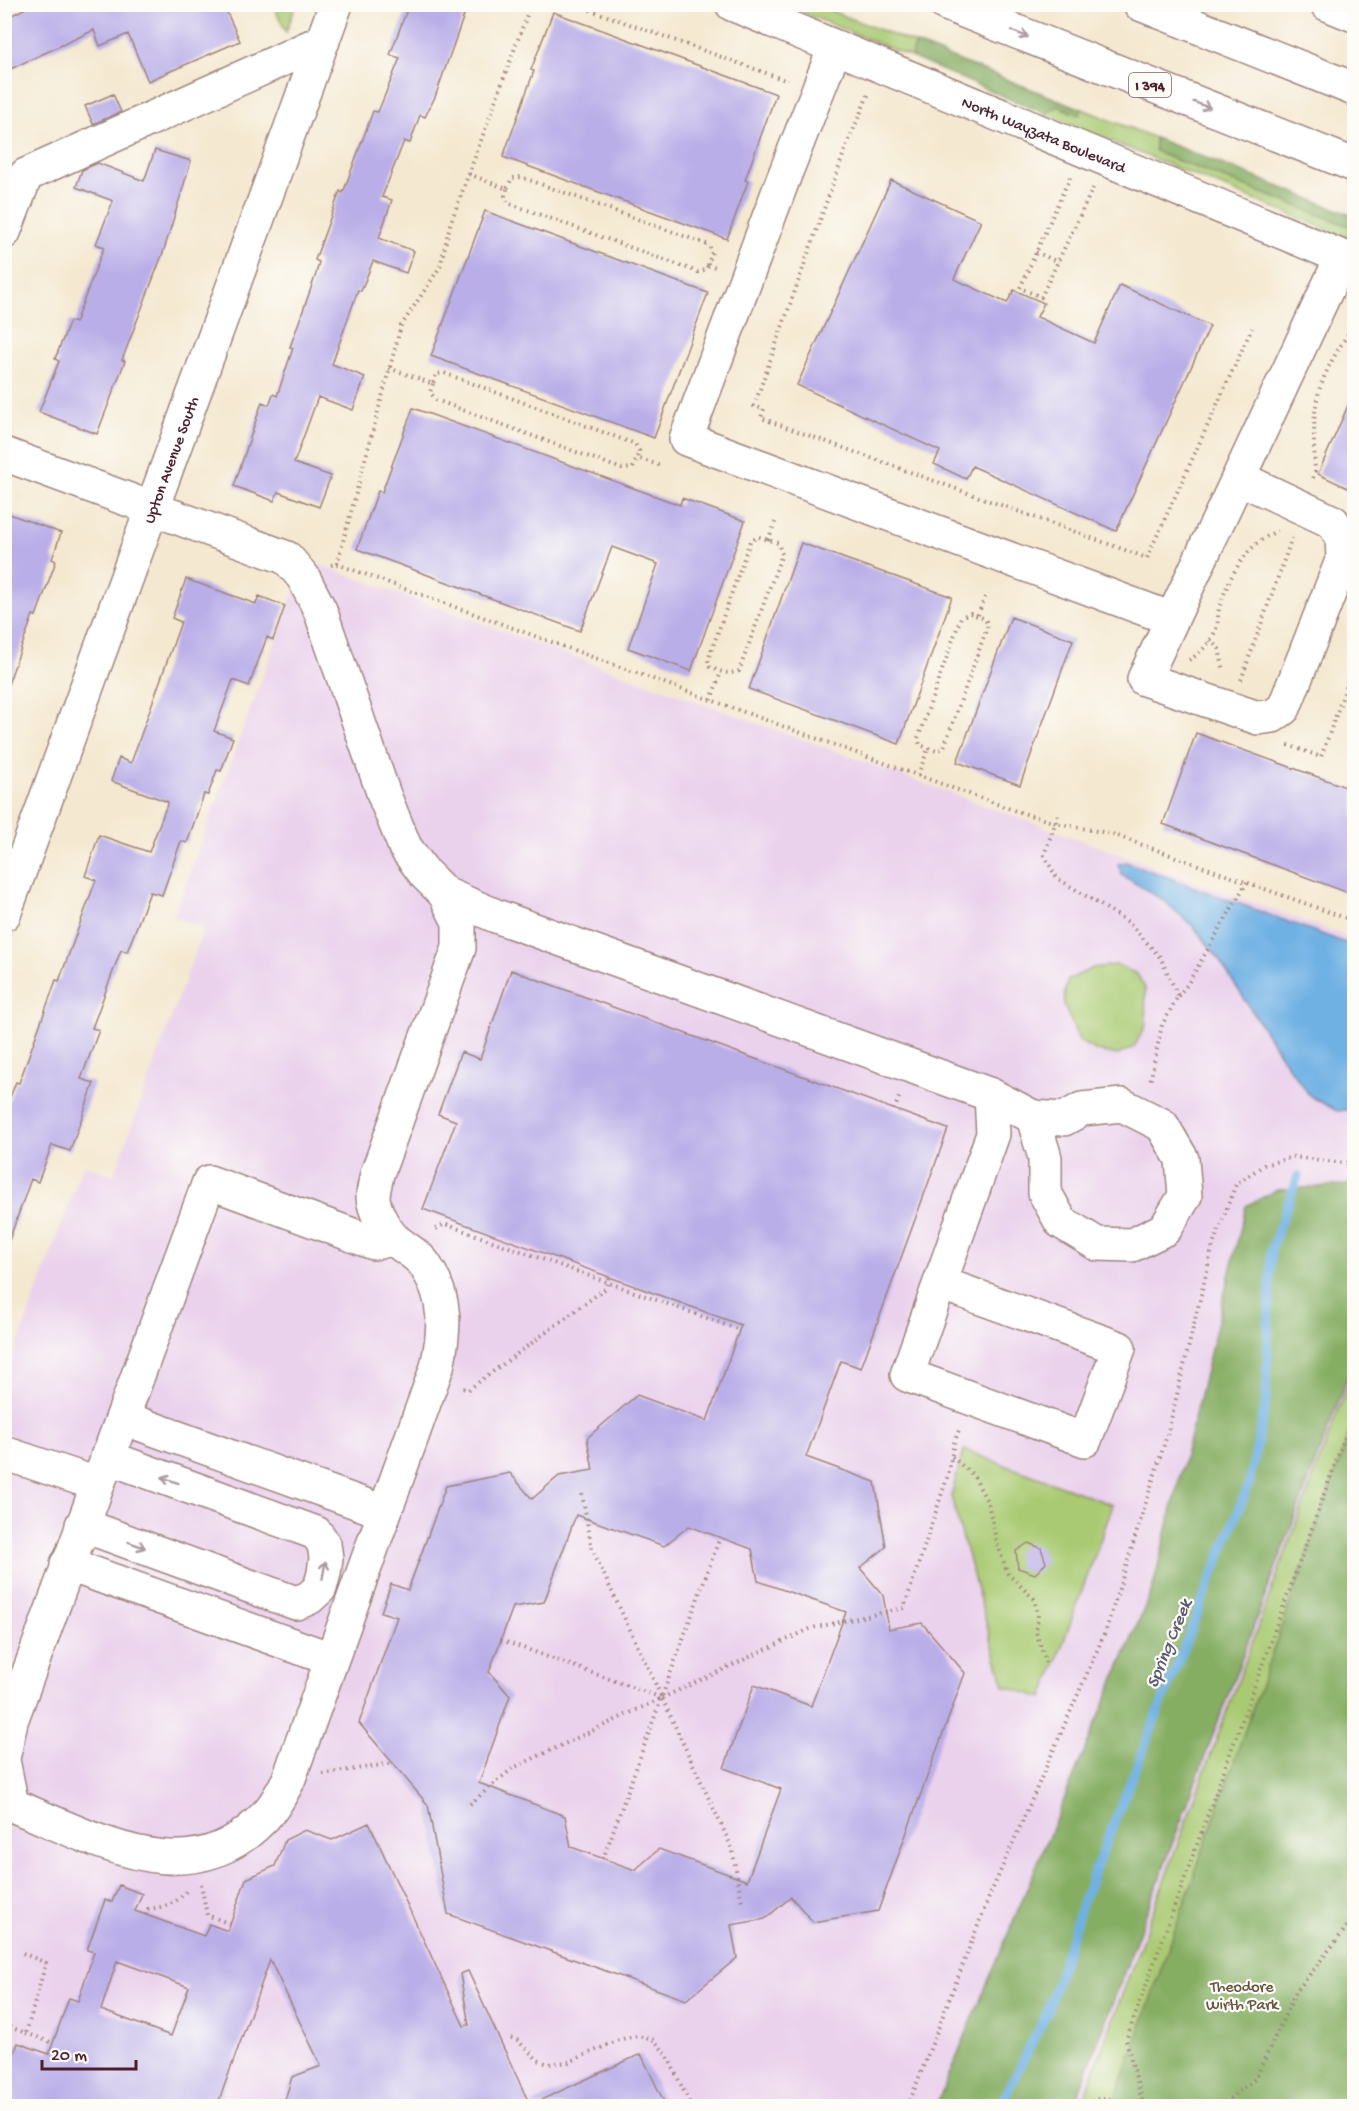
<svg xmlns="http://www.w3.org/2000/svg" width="1359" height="2111" viewBox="0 0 1359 2111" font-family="'Gochi Hand',sans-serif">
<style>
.built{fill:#ead1ec}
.green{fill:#a9ca72;stroke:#7a744e;stroke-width:1.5}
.forest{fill:#86ae64;stroke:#686648;stroke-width:1.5}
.water{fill:#70b1e4;stroke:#5d6888;stroke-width:1.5}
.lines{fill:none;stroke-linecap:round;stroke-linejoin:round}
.stream{stroke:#70b1e4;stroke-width:9}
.building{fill:#b9aee8;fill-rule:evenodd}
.minor-casing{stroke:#9f847e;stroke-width:36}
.highway-casing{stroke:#9f847e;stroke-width:36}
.path{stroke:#9f847e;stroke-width:4;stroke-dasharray:1.5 4.5;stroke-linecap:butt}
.minor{stroke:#fff;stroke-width:33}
.highway{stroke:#fff;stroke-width:33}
.oneway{stroke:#ae9aa0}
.labels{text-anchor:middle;stroke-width:4.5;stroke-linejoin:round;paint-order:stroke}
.shield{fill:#fdfcf7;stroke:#806168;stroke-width:1.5}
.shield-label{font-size:15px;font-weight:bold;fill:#4a1f2b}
.street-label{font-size:16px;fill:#4a1f2b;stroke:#fdfcf7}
.park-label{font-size:16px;fill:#665240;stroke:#fdfcf7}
.water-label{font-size:18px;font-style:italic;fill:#595975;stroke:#fdfcf7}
</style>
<rect width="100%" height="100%" fill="#fdfcf7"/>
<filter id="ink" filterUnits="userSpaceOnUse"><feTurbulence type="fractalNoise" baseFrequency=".0167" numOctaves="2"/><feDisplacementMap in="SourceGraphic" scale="12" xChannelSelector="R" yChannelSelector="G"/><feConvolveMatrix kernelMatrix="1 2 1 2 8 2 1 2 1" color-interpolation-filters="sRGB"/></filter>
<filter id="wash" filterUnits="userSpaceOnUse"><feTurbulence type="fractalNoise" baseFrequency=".008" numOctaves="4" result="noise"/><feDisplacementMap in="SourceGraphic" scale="24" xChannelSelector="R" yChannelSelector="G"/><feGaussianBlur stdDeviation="1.35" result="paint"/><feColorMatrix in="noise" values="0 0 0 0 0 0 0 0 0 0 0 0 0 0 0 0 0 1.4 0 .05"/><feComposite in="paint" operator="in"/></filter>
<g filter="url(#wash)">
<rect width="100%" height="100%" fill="#f4e8d0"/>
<path class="built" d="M 306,560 L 1354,939 L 1354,1367 L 1081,2106 L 5,2106 L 4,1383 L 83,1165 L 114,1175 L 204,928 L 173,917 Z"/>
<path class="green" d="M 273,5 L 296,5 L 286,32 Z
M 784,5 L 816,5 L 916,44 L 911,57 Z
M 1058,106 L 1079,115 L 1082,109 L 1155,138 L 1155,150 L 1161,154 L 1354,228 L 1354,241 L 1045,114 Z
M 1117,965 L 1137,974 L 1145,988 L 1146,1025 L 1134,1047 L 1118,1055 L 1097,1051 L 1080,1042 L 1064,1005 L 1065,991 L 1068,980 L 1093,968 Z
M 1354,1367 L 1354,2106 L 1081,2106 Z
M 964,1450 L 1113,1505 L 1043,1698 L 1004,1686 L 951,1496 Z"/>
<path class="forest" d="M 916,44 L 1082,109 L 1079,115 L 1058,106 L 1045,114 L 911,57 Z
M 1155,138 L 1354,216 L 1354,228 L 1161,154 L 1155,150 Z
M 1354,1184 L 1354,1359 L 1074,2106 L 936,2106 L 1153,1587 L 1246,1206 L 1277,1190 Z
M 1354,1420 L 1354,2106 L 1113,2106 Z"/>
<path class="water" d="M 1126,862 L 1354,946 L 1354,1109 L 1337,1111 L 1310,1096 L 1283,1059 L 1216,955 L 1194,927 L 1163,900 L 1122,875 L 1118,864 Z"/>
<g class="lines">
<path class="stream" d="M 1000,2106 L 1046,2015 L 1084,1898 L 1249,1484 L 1266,1402 L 1271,1250 L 1298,1176"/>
</g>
<g id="blocks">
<path class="building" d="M 34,4 L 223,4 L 240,41 L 148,81 L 128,34 L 100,46 L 94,30 L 4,72 L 4,19 Z
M 409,4 L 468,4 L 435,97 L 425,117 L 420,115 L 410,143 L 404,141 L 382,197 L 392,200 L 379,238 L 414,251 L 406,273 L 373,261 L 361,291 L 358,290 L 332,364 L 365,377 L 353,410 L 318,397 L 294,463 L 331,476 L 319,507 L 278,492 L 274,501 L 234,486 L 262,402 L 269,405 L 273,394 L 277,396 L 293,348 L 290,347 L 316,274 L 319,262 L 315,260 L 340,191 L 343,193 L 373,111 L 378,112 L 400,58 L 390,55 Z
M 553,12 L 776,94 L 745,180 L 748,181 L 727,239 L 503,157 L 534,71 L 531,70 Z
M 113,94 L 121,112 L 93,124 L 85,106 Z
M 155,150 L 191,161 L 164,250 L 122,360 L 125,361 L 97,434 L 39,412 L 59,361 L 55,359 L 70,321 L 75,323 L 104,247 L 96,244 L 113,201 L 76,187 L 82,170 L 98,163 L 144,181 Z
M 891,180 L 981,221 L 954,279 L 1007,303 L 1014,290 L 1044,303 L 1037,317 L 1094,343 L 1120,285 L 1210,326 L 1116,531 L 972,466 L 966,479 L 934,464 L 940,451 L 797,385 Z
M 485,211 L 708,293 L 654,438 L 431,356 Z
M 1354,392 L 1354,491 L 1318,474 Z
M 413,408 L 680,505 L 682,498 L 745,521 L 691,671 L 628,648 L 658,564 L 612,547 L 580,631 L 357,549 L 378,491 L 382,492 Z
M 4,512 L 61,533 L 52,559 L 56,561 L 36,616 L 33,615 L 8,684 L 4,683 Z
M 801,543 L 952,597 L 899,744 L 749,689 Z
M 186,579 L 256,604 L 259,596 L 285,606 L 273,640 L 267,637 L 249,686 L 233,680 L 214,731 L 233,738 L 221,771 L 217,770 L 208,795 L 204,794 L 187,843 L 181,841 L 162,895 L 150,892 L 127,952 L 121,950 L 92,1028 L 99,1030 L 81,1079 L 94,1083 L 70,1151 L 52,1145 L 38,1182 L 31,1179 L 8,1243 L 4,1242 L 4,1113 L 16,1082 L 19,1083 L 56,980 L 59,981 L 96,880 L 85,876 L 99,835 L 149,852 L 168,802 L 111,781 L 119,758 L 131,763 L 181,622 L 172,618 Z
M 1011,617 L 1073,640 L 1020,785 L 957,762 Z
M 1196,733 L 1354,790 L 1354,895 L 1163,824 Z
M 511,970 L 948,1129 L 861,1368 L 841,1361 L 806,1457 L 875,1482 L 886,1547 L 860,1568 L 883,1595 L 889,1629 L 922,1623 L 965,1673 L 878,1911 L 813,1922 L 791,1897 L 765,1919 L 731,1925 L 737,1958 L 686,2000 L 448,1914 L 428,1805 L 359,1723 L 397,1617 L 381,1612 L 391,1584 L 408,1590 L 446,1486 L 510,1473 L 532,1499 L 559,1476 L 593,1470 L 587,1438 L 637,1395 L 707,1421 L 741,1325 L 423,1209 L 456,1121 L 438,1114 L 461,1052 L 480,1059 ZM 576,1515 L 664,1546 L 689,1526 L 752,1549 L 758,1581 L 846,1612 L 811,1706 L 754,1685 L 724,1768 L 781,1789 L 747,1881 L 659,1849 L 635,1870 L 571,1847 L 565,1816 L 479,1783 L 510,1696 L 489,1672 L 513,1607 L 544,1602 Z
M 1028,1543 L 1041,1548 L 1046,1563 L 1035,1574 L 1018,1568 L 1016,1551 Z
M 369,1823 L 464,2026 L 469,2025 L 460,1974 L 468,1971 L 530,2105 L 641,2054 L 666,2106 L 283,2106 L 292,2077 L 321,2066 L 270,1960 L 217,2106 L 4,2106 L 4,2080 L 18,2043 L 49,2054 L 69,1998 L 78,2001 L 94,1952 L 87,1950 L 105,1900 L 112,1902 L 119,1885 L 142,1894 L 135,1911 L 204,1936 L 209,1924 L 228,1931 L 246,1879 L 275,1866 L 285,1840 L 305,1830 L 332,1840 ZM 117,1961 L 189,1987 L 171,2036 L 101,2010 Z"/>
</g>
</g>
<g filter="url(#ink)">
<use href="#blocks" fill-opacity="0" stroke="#9f847e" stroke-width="1.5"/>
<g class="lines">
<g class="minor-casing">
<g id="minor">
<path id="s1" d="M 732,4 L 1354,262"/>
<path d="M 835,47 L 784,177 L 686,439 L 1172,619"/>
<path d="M 4,232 L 26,175 L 323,41"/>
<path d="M 4,454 L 287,558 L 303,577 L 320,610 L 384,795 L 405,847 L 425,874 L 445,894 L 496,916 L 991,1095 L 1033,1117 L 1045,1158 L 1045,1193 L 1061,1222 L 1097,1244 L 1132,1245 L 1165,1229 L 1185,1196 L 1182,1159 L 1162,1125 L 1122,1105 L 1082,1109 L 1064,1119 L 1033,1117"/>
<path d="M 1239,478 L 1333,522 L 1342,538 L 1343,558 L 1284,708 L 1273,716 L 1258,718 L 1144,679 L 1342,257"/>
<path id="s2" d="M 4,914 L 336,4"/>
<path d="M 940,1283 L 1119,1348 L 1085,1440 L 907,1375 L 993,1134 L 991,1095"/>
<path d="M 123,1418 L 384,1512"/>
<path d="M 4,1453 L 97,1484"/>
<path d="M 82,1525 L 296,1603 L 309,1598 L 320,1588 L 324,1573 L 326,1558 L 324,1544 L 316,1533 L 107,1457"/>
<path d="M 67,1564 L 331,1659"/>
<path d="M 4,1754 L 11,1721 L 209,1182 L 374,1243 L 393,1239"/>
<path d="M 4,1765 L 12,1805 C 99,1840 196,1901 272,1808 C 278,1800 283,1790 288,1781 L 437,1367 C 445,1330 448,1299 425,1265 C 417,1253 403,1248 393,1238 C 384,1229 374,1210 373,1197 C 373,1190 376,1181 377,1174 L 459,948 L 459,922 L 445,894"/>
</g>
</g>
<g class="highway-casing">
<path id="highway" d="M 946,4 L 1354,165
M 1140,4 L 1354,89
M 1327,4 L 1354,15"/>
</g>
<path class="path" d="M 580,4 L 582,7 L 788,81
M 868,95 L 846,147 L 754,406 L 764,409 L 761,418 L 1147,558 L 1252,328
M 469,174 L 507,189 L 512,178 L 521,177 L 709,245 L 712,252 L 708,264 L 717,268
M 1070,177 L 1020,288 L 1041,297 L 1093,188
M 507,189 L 505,196 L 508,203 L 698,272 L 707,269 L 708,264
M 1036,252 L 1058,262
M 389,368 L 433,384 L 436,374 L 444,373 L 635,444 L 639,451 L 637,458 L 662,466
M 433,384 L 430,392 L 436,400 L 622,469 L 633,468 L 637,458
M 1313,478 L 1315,472 C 1314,445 1312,417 1319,391 C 1326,368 1341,344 1354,325
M 759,537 L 778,543 L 782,554 L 739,671 C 728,675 721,672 710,667 L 708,660 L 750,541 Z
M 768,540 L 776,520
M 337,564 L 401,326 L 440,267 L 450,225 L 531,4
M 331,565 L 337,564 L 1016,811 L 1056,823 L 1112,834 L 1354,921
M 970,613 L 985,619 L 988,625 L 944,747 L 937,751 L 920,745 L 918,738 L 961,617 Z
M 978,615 L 985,597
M 1210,640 L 1219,649 L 1224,671
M 1189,660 C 1200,654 1212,641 1216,629 C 1219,622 1217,613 1220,606 C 1230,574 1246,545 1277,531
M 1241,680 L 1292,538
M 711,700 L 721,672
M 1288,745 L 1321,757 L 1354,665
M 918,775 L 928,749
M 1058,815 L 1044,855 L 1057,878 L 1128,922 L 1160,957 L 1178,996 L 1162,1025 L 1150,1082
M 1178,996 L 1187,985 L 1247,882
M 894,1110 L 900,1095
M 436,1229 L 445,1224 L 740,1330
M 463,1388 L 468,1390 L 606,1288 L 609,1277
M 952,1457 L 973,1475 L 988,1503 L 997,1543 L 1008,1574 L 1034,1599 L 1038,1615 L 1036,1632 L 1047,1666
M 501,1640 L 662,1698 L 592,1549 L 582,1494
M 662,1698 L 812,1628 L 904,1608 L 948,1475 L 954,1443 L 960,1428
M 323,1774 L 394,1763
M 470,1804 L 513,1768 L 662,1698 L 732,1848 L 742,1902
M 603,1859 L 720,1537
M 201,1884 L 207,1915 L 231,1924
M 146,1915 L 148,1909 C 165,1907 178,1904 188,1888
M 4,2025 L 26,2033 L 46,1963 L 20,1952
M 26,2033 L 53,2043
M 511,2038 L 517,2040 L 538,2060 L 548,2064 L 569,2062 L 621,2039 L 638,2036 L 654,2040 L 667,2055 L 690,2104 L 685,2106
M 908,2106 L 987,1902 L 1106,1630 L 1168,1432 L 1213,1245 L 1236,1184 L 1264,1165 L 1293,1157 L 1354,1164
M 1074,2106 L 1102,2098 L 1143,2104
M 1110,2106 L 1114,2100
M 1163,2106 L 1143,2104 L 1126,2040 L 1354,1412
M 1220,2106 L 1255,2079 L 1296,1992 L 1354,1918"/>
<use href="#minor" class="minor"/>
<use href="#highway" class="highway"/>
</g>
<defs><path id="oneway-shaft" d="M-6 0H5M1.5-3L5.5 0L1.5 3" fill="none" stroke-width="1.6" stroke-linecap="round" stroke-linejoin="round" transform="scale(1.5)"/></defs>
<g class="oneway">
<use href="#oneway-shaft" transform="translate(1020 34) rotate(21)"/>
<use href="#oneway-shaft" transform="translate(1202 105) rotate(21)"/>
<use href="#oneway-shaft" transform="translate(170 1480) rotate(-160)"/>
<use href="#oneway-shaft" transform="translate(137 1545) rotate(20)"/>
<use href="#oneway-shaft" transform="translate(324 1570) rotate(-80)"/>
</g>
</g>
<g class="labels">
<rect class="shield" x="1129" y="73" width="42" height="24" rx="4.5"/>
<g class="shield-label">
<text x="1150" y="90">I 394</text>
</g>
<g class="street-label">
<text dy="6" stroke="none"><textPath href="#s1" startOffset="338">North Wayzata Boulevard</textPath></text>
<text dy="6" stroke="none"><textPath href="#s2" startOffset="484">Upton Avenue South</textPath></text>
</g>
<g class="park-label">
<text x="1242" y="1991">Theodore<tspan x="1242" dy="18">Wirth Park</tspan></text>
</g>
<g class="water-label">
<text transform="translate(1168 1643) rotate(-68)" y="6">Spring Creek</text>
</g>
</g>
<rect width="1359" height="2111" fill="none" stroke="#fdfcf7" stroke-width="24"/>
<path d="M42 2060v9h94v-9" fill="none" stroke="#4a1f2b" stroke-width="3"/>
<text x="51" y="2060" font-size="18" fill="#4a1f2b" stroke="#fdfcf7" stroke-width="4.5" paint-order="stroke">20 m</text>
</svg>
